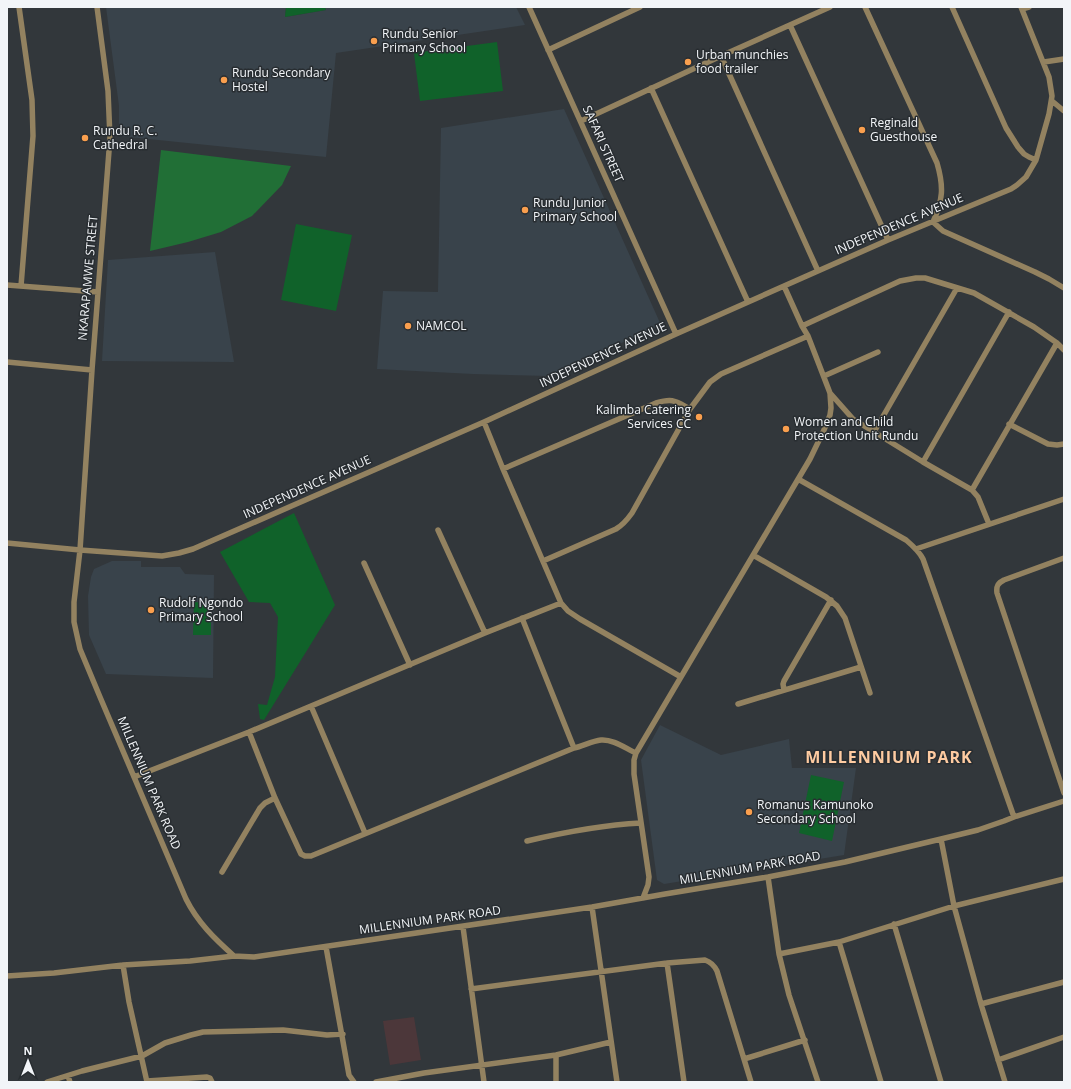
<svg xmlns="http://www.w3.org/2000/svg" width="1071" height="1089" viewBox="0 0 1071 1089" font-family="'Open Sans',sans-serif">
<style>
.built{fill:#39434b}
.industrial{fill:#4c373a}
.green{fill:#10622a}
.forest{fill:#216f36}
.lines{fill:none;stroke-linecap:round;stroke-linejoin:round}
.minor{stroke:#938260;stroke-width:5.5}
.poi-dot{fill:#fa9f4e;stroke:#282d31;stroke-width:1.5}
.labels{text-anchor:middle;stroke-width:3;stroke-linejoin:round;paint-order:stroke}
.poi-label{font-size:12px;fill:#f2f5f8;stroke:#282d31;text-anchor:start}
.street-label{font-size:12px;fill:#f2f5f8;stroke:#282d31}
.district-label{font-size:16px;font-weight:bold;letter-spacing:1px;fill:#fecba1;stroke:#282d31}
</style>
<rect width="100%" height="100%" fill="#32373b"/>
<path class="built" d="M 106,7 L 286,7 L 285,17 L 326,10 L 325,7 L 516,7 L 525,25 L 336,53 L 326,157 L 119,136 L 119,106 Z
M 564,109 L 661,325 L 549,376 L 473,374 L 377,369 L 383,291 L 438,292 L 441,128 Z
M 215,252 L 234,362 L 102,361 L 108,260 Z
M 112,561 L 141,561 L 141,567 L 180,567 L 185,574 L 214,575 L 213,678 L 106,674 L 89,635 L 88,596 L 91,577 L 94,569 Z
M 660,725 L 721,755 L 789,739 L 792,768 L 856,768 L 844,855 L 664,884 L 657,880 L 641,760 Z"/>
<path class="industrial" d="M 414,1017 L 421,1060 L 390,1065 L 383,1021 Z"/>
<path class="green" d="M 286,7 L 325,7 L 326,10 L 285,17 Z
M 497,42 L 503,91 L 420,101 L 414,53 Z
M 296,224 L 352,235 L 336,311 L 281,300 Z
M 294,513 L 335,605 L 264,720 L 260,719 L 258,704 L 267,705 L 275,677 L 278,617 L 270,603 L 249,602 L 220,552 Z
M 194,602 L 211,603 L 211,635 L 193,635 Z
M 811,775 L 844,782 L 832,841 L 799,833 Z"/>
<path class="forest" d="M 161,150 L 291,166 L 282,185 L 252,216 L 221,232 L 188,242 L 150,251 Z"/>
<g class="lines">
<path class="minor" d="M 19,7 L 32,100 L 33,136 L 21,286
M 97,7 L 108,91 L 110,138 L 92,370 L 80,550 L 74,602 L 74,622 L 80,649 L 100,697 L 186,899 C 198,923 215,939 234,956 L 254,957 L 592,907 L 665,894 L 768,877 L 845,862 L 941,839 L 978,830 L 1004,821 L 1014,817 L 1064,801
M 529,7 L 676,334
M 865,7 L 937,163 C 944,187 943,200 933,222 L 943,231 L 1035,272 L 1049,279 L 1064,288
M 952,7 L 1006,128 L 1018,147 L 1024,154 L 1029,157 L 1036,160
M 1022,9 L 1029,7
M 790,25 L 888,240
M 548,50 L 640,7
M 721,56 L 818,271
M 1044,62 L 1064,59
M 651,88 L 748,302
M 1052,101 L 1064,111
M 581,121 L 721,56 L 830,7
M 7,285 L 98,292
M 802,326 L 900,281 L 916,278 L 925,278 L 974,293 L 1034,327 L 1057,343 L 1064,350
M 7,362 L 92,370
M 824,376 L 878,352
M 830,393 L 853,419 L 923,462 L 972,490 L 978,497 L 989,524
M 484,422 L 503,469 L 561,603 L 568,611 L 580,619 L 681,677
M 1009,424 L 1048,444 L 1057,445 L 1064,444
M 874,432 L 957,288
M 923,462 L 1009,312
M 503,469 L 656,403 C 673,398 675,401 690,409
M 798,479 L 906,540 C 913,546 919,551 923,559 L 1014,817
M 972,490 L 1057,343
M 438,530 L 485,633
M 7,543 L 80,550 L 162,556 L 179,553 L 193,549 L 484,422 L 676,334 L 784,286 L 888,240 L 1011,189 L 1017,185 L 1026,177 L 1036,160 L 1049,114 L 1052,96 L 1049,77 L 1021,7
M 916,549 L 1064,499
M 753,555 L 826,597 L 837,606 L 845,618 L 870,693
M 1064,558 L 1004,580 C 998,583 996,586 997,593 L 1064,793
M 543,561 L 616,529 C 623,525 627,520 632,513 L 690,409 L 710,382 L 721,374 L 808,336
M 364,563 L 410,665
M 522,618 L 574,748
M 784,690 L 783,684 L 784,681 L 831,600
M 738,704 L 861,667
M 311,706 L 365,833
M 249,732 L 275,798 L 301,854 L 305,856 L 311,856 L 574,748 C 583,746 592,741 601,740 C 613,739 625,748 636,753
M 134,777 L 249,732 L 485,633 L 561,603
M 941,839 L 954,906 L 981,1004 L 1005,1082
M 527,841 C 565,832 602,825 641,823
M 222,872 L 260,808 L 265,803 L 275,798
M 768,877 L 779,954 L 789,995 L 818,1082
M 643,898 L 648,885 L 649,877 L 634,774 L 634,760 L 636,753 L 810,459 L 824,430 L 830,415 L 831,408 L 830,393 L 808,336 L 802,326 L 784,286
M 592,907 L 617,1082
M 894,924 L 941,1082
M 463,927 L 484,1082
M 839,942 L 881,1082
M 326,947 L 349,1075 L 354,1082
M 779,954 L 839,942 L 954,906 L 1064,879
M 667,963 L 684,1082
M 123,965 L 129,1002 L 147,1082
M 7,976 L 54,973 L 123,965 L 190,961 L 234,956
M 471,989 L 667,963 L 705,960 C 711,962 714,965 717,971 L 751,1082
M 981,1004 L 1064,982
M 556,1055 L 556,1082
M 744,1059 L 805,1040
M 998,1060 L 1064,1037
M 68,1076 L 70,1082
M 147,1081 L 207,1077 L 210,1078 L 212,1082
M 47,1082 L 82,1071 L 142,1056 L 165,1043 L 191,1035 L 203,1032 L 283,1030 L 327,1035 L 343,1034
M 376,1082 L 424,1073 L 556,1055 L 611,1042"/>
</g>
<g class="poi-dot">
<circle cx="374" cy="41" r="4"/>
<circle cx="688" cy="62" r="4"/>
<circle cx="224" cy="80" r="4"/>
<circle cx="862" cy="130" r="4"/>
<circle cx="85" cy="138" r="4"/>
<circle cx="525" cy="210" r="4"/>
<circle cx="408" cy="326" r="4"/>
<circle cx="699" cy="417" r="4"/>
<circle cx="786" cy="429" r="4"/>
<circle cx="151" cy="610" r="4"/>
<circle cx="749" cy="812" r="4"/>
</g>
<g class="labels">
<g class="poi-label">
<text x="382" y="38">Rundu Senior<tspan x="382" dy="14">Primary School</tspan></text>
<text x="696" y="59">Urban munchies<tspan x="696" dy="14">food trailer</tspan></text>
<text x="232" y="77">Rundu Secondary<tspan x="232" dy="14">Hostel</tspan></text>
<text x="870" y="127">Reginald<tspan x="870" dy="14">Guesthouse</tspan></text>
<text x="93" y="135">Rundu R. C.<tspan x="93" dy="14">Cathedral</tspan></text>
<text x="533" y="207">Rundu Junior<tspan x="533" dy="14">Primary School</tspan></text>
<text x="416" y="330">NAMCOL</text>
<text x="691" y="414" text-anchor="end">Kalimba Catering<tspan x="691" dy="14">Services CC</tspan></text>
<text x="794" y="426">Women and Child<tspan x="794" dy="14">Protection Unit Rundu</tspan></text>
<text x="159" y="607">Rudolf Ngondo<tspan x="159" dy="14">Primary School</tspan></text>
<text x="757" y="809">Romanus Kamunoko<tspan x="757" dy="14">Secondary School</tspan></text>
</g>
<g class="street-label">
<text transform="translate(603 144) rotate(66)" y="4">SAFARI STREET</text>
<text transform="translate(899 224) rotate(-23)" y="4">INDEPENDENCE AVENUE</text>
<text transform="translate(88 278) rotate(-85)" y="4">NKARAPAMWE STREET</text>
<text transform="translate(603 355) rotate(-25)" y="4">INDEPENDENCE AVENUE</text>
<text transform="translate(307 487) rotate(-24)" y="4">INDEPENDENCE AVENUE</text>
<text transform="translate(149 783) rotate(67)" y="4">MILLENNIUM PARK ROAD</text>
<text transform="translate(750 868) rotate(-10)" y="4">MILLENNIUM PARK ROAD</text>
<text transform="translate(430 920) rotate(-8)" y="4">MILLENNIUM PARK ROAD</text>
</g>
<g class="district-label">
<text x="889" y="763">MILLENNIUM PARK</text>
</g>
</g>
<rect width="1071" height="1089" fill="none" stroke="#f2f5f8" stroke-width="16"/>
<g transform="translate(28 1061)" stroke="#282d31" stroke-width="3" paint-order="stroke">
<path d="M0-3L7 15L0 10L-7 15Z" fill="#f2f5f8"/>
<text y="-6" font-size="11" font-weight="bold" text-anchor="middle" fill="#f2f5f8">N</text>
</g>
</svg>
